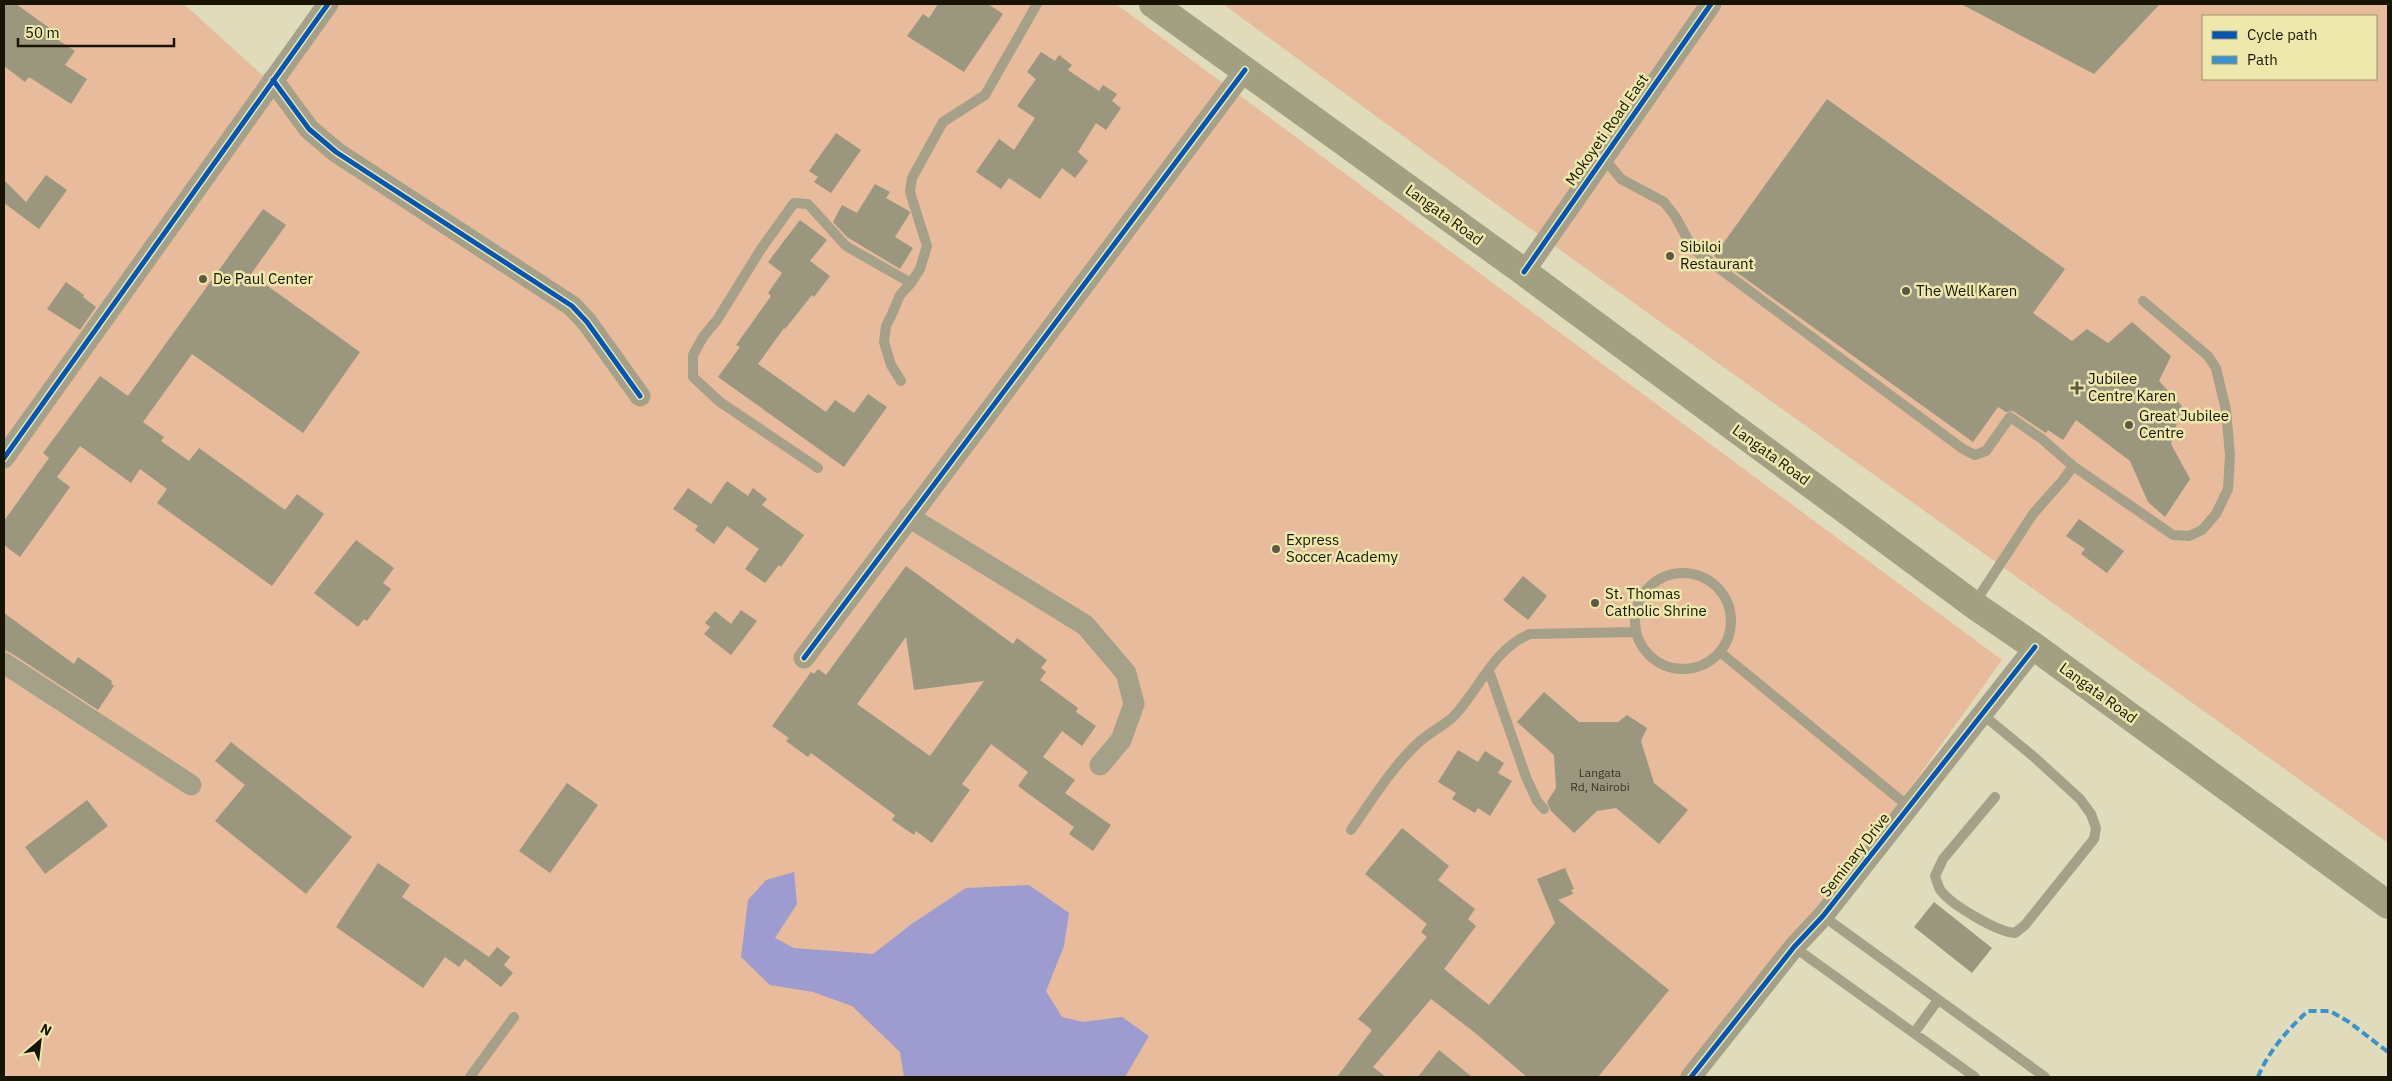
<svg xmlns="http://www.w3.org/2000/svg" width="2392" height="1081" viewBox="0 0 2392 1081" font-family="'IBM Plex Sans',sans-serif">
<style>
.green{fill:#e7bb9b;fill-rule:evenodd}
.water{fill:#9d9bcf}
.building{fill:#9a977e;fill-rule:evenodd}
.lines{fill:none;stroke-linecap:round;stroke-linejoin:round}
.lane{stroke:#a4a188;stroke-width:10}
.street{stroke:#a4a188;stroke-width:21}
.secondary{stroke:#a3a082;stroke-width:28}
.quiet{stroke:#3993d0;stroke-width:4;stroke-dasharray:8 4;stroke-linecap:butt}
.cycleway-casing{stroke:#eee8ac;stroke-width:8}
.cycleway{stroke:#0057b8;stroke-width:5}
.poi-dot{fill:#5d5a42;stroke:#eee8ac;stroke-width:2}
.labels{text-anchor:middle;stroke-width:5;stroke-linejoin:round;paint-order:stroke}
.number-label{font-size:12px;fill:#383620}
.street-label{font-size:15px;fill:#171501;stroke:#eee8ac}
.poi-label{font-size:15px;fill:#171501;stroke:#eee8ac;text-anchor:start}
</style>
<rect width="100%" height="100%" fill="#dfdbbb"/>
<path class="green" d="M 4,4 L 184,4 L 271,83 L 328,4 L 1116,4 L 2002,660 L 1703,1077 L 4,1077 Z
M 1223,4 L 2388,4 L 2388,843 L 1489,199 ZM 2203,16 L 2376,16 L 2376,79 L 2203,79 Z"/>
<path class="water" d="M 794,872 L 797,904 L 775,938 L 794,948 L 873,954 L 913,923 L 966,888 L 1029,885 L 1069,913 L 1064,946 L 1046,991 L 1062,1017 L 1083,1022 L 1122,1017 L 1149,1036 L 1125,1077 L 904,1077 L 900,1052 L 852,1006 L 813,992 L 770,985 L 741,957 L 748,900 L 766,880 Z"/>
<path class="building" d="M 4,4 L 16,4 L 55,32 L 52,36 L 75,51 L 65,65 L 87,79 L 71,104 L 29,77 L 25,82 L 4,66 Z
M 938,4 L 988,4 L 1003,14 L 964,72 L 907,36 L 923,14 L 929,18 Z
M 1961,4 L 2160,4 L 2094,74 Z
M 1041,52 L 1055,61 L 1059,55 L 1072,65 L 1068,70 L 1099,91 L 1103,85 L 1117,94 L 1112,101 L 1121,108 L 1106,130 L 1096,123 L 1078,152 L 1088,161 L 1075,178 L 1062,168 L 1040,199 L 1009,178 L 1001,189 L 976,172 L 999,139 L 1014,150 L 1035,118 L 1017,106 L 1036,79 L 1027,72 Z
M 1827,99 L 2065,269 L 2033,313 L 2072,341 L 2087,329 L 2108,343 L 2132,322 L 2171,356 L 2159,381 L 2182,406 L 2171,444 L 2190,479 L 2165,517 L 2148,502 L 2130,461 L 2076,420 L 2063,440 L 2048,430 L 2046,433 L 2013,411 L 2006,412 L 1998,407 L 1973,442 L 1714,256 Z
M 836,133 L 861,150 L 831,193 L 814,182 L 818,177 L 809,171 Z
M 46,175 L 67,190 L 39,229 L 4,203 L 4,180 L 26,202 Z
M 875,184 L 890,192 L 886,198 L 909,211 L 910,213 L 895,237 L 913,248 L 900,269 L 847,237 L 833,222 L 842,205 L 857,213 Z
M 263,209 L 286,225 L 251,274 L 360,352 L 303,433 L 192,354 L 143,422 L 164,437 L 161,441 L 189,461 L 199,448 L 285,510 L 297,494 L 324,514 L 272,586 L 157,503 L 167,489 L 140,469 L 131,483 L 80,446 L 57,477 L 70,487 L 20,557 L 4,545 L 4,521 L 49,458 L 43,453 L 100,376 L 128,396 Z
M 800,220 L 827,240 L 810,261 L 830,276 L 814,297 L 812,295 L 785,329 L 784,328 L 758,364 L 826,412 L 835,400 L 854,413 L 868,394 L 887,407 L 844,467 L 718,377 L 740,347 L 736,345 L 771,296 L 768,293 L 782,273 L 768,262 Z
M 66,282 L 84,295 L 83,297 L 96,307 L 80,330 L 47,309 Z
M 727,481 L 748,496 L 753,488 L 767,499 L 762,505 L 804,535 L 781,567 L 779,565 L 765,583 L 745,569 L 759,549 L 727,526 L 714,544 L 695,530 L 698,526 L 673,509 L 688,488 L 711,504 Z
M 2079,519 L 2124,551 L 2107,573 L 2081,554 L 2085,549 L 2066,536 Z
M 356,540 L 394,568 L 383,583 L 391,589 L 367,621 L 364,619 L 358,627 L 314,593 Z
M 906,566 L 1013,644 L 1017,638 L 1047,660 L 1041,668 L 1046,672 L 1040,680 L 1078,708 L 1076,712 L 1096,726 L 1082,746 L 1062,731 L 1043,757 L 1075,780 L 1065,793 L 1111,825 L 1093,851 L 1069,834 L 1074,827 L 1018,786 L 1028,772 L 991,744 L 962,784 L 970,790 L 932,843 L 916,831 L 914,835 L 892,820 L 895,815 L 811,753 L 808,757 L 786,741 L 789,738 L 772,726 L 811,672 L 814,674 L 818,669 L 826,675 ZM 906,637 L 914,690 L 984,681 L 930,756 L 857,704 Z
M 1523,576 L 1547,596 L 1528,620 L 1503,600 Z
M 741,610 L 757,621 L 731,655 L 704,634 L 710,627 L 705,623 L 715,611 L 731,624 Z
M 4,613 L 74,664 L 78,657 L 112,681 L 111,683 L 114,686 L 98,710 L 11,653 L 4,650 Z
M 1544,692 L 1579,722 L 1618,722 L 1627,715 L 1647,728 L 1641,741 L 1654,783 L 1688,810 L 1659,844 L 1616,808 L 1597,811 L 1574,833 L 1551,811 L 1547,802 L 1556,788 L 1554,755 L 1517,722 Z
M 231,742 L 352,837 L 306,894 L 215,821 L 245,785 L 215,761 Z
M 1458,750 L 1478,762 L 1485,751 L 1504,763 L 1498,773 L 1512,781 L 1490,816 L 1478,808 L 1475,813 L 1452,799 L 1456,793 L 1438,782 Z
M 567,783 L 598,805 L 550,873 L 519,851 Z
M 87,800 L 108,826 L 45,874 L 25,847 Z
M 1402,828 L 1449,866 L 1438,880 L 1475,909 L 1468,919 L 1476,926 L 1444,969 L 1489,1005 L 1555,923 L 1537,879 L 1565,868 L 1574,889 L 1571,890 L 1573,894 L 1558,900 L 1669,990 L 1598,1077 L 1527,1077 L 1474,1032 L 1431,999 L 1373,1067 L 1386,1077 L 1337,1077 L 1372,1030 L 1358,1019 L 1427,937 L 1421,932 L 1427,924 L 1365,874 Z
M 378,863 L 410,885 L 402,897 L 489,957 L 497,947 L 510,957 L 504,965 L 513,973 L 501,987 L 465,959 L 459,967 L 445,957 L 423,988 L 336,927 Z
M 1934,902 L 1992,948 L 1972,973 L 1914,927 Z
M 1439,1050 L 1472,1077 L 1418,1077 Z"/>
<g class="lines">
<path class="lane" d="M 1603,157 L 1621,179 L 1664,202 L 1675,216 L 1693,249 L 1963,449 L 1975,455 L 1986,451 L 2010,417 L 2042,439 L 2073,466 L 2063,480 L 2033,514 L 1974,604
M 901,381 L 891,365 L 884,342 L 886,326 L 892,314 L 900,295 L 911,283 L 920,269 L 927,246 L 910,192 L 912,178 L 943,122 L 985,95 L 1037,4
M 2073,466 L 2173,535 L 2189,536 L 2202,530 L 2216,514 L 2228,489 L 2230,455 L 2226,410 L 2216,368 L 2208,356 L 2143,301
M 818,468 L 720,402 L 693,377 L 693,355 L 703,337 L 717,320 L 761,249 L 794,203 L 808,204 L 846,246 L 911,283
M1635 621a48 48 0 1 1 96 0a48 48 0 1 1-96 0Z
M 1720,652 L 1909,807
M 1489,671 L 1526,777 L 1537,801 L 1544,809
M 1982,714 L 2034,757 L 2080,799 L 2091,814 L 2096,828 L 2094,839 L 2025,925 L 2015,933 C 1997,932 1952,905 1941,891 C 1938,887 1937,881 1935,876 L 1943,859 L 1995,797
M 1351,830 C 1372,800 1392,767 1419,742 C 1429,733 1443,726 1453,717 C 1479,690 1494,648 1530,634 L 1635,632
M 1823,916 L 2045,1077
M 1794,947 L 1975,1077
M 1914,1033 L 1938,1000
M 470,1077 L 514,1017"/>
<path class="street" d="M 273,80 L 309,129 L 336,152 L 572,306 L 587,322 L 640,396
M 1524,272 L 1711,4
M 4,458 L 328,4
M 909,517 L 1085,625 L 1126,673 L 1134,704 L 1121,740 L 1100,765
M 804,658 L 1245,70
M 4,663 L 191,785
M 1691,1077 L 1794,947 L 1823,916 L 2035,647"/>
<path class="secondary" d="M 1153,4 L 1524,272 L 1974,605 L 2035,647 L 2388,905"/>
<path class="quiet" d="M 2258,1077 C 2268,1052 2288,1029 2308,1011 L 2330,1011 L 2349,1022 L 2388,1052"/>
<g class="cycleway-casing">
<path id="cycleway" d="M 273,80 L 309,129 L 336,152 L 572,306 L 587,322 L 640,396
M 1524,272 L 1711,4
M 4,458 L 328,4
M 804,658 L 1245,70
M 1691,1077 L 1794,947 L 1823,916 L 2035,647"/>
</g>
<use href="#cycleway" class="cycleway"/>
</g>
<g class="poi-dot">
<circle cx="1670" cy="256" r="5"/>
<circle cx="203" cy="279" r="5"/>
<circle cx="1906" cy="291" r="5"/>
<path d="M2074.5 380.5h5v5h5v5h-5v5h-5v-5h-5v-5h5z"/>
<circle cx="2129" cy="425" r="5"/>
<circle cx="1276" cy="549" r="5"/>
<circle cx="1595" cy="603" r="5"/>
</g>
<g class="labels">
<g class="number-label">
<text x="1600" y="777">Langata<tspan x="1600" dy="14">Rd, Nairobi</tspan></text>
</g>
<g class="street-label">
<text transform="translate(1607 130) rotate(-55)" y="5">Mokoyeti Road East</text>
<text transform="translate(1444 215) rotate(36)" y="5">Langata Road</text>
<text transform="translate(1771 455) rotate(36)" y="5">Langata Road</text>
<text transform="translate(2098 693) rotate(36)" y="5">Langata Road</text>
<text transform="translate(1855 855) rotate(-52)" y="5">Seminary Drive</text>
</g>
<g class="poi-label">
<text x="1680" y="252">Sibiloi<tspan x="1680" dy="17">Restaurant</tspan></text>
<text x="213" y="284">De Paul Center</text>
<text x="1916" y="296">The Well Karen</text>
<text x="2088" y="384">Jubilee<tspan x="2088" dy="17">Centre Karen</tspan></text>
<text x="2139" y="421">Great Jubilee<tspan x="2139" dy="17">Centre</tspan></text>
<text x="1286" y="545">Express<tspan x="1286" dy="17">Soccer Academy</tspan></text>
<text x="1605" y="599">St. Thomas<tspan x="1605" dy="17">Catholic Shrine</tspan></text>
</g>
</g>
<rect width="2392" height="1081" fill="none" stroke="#171501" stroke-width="10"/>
<rect x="2202" y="15" width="175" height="65" fill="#eee8ac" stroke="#989468"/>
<rect x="2212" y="31" width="25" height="8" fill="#0057b8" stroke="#989468"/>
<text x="2247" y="40" font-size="15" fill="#171501">Cycle path</text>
<rect x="2212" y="56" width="25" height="8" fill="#3993d0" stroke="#989468"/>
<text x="2247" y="65" font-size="15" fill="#171501">Path</text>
<g transform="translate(40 1041) rotate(28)" stroke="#eee8ac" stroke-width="4" paint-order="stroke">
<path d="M0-4L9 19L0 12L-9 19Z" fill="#171501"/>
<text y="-8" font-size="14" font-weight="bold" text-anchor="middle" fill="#171501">N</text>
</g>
<path d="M18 38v8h156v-8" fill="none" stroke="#171501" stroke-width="2.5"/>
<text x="25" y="38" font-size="15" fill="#171501" stroke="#eee8ac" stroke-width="4" paint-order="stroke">50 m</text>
</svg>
